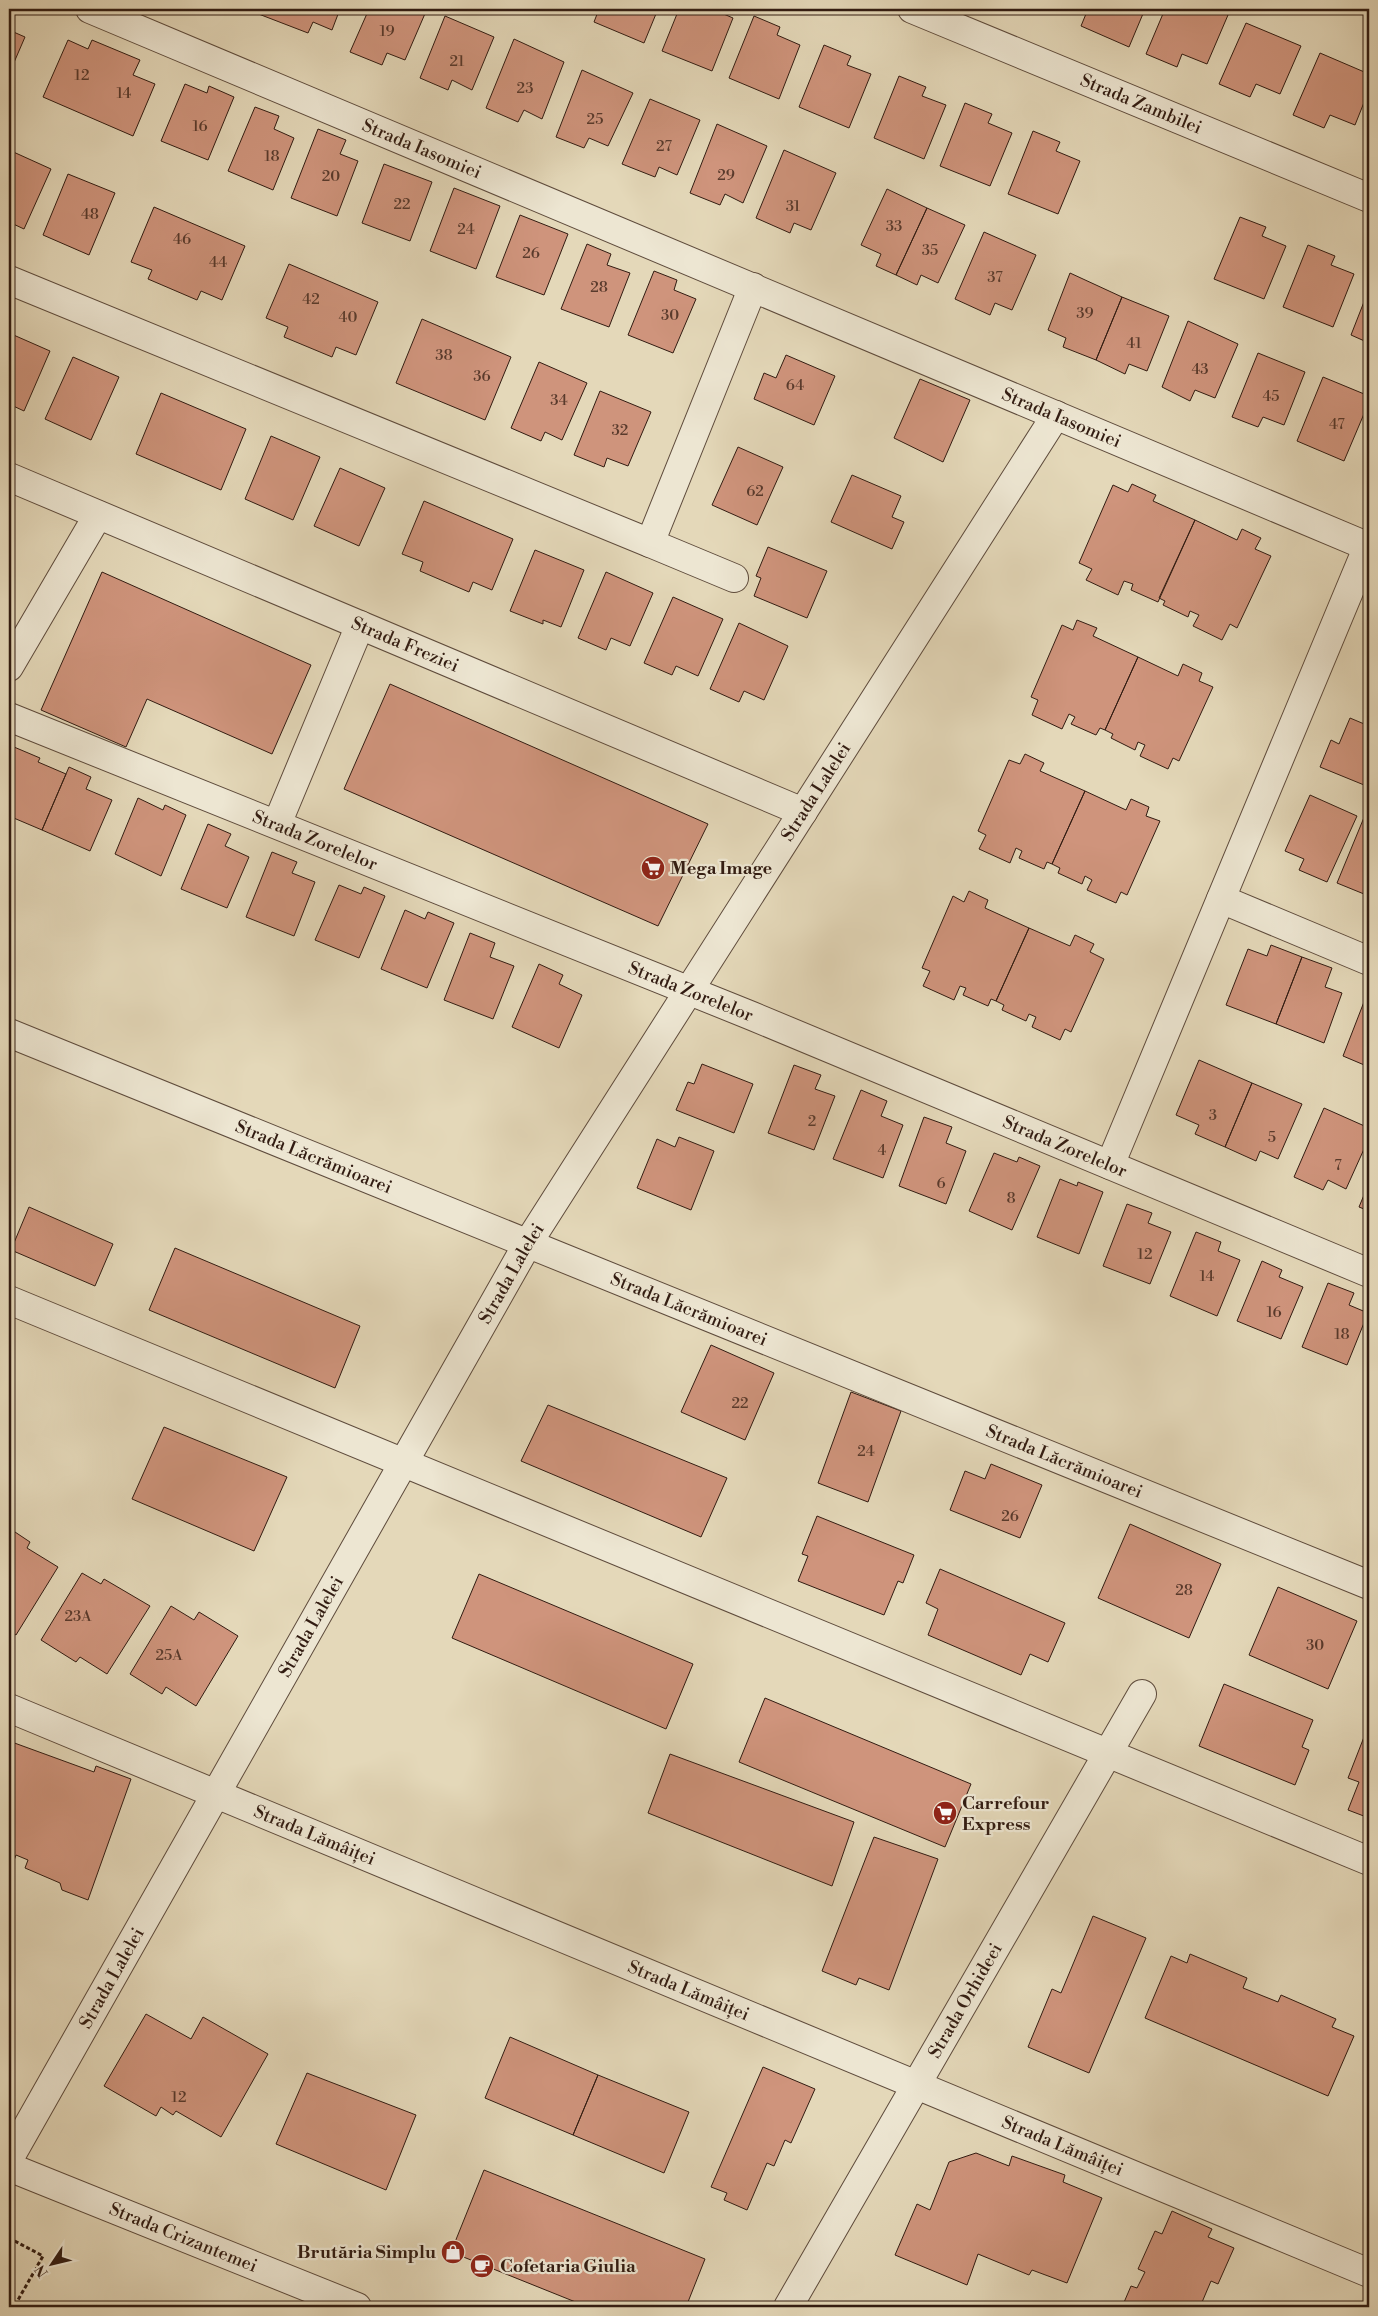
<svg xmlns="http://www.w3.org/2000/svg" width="1378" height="2316" viewBox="0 0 1378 2316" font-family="'Libre Bodoni',serif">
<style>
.building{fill:#cf947c;stroke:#321c12}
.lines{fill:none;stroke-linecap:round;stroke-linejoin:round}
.minor-casing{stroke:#5e4b3c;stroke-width:30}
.path{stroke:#321c12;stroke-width:3;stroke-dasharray:4 2.5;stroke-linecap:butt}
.minor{stroke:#ede6d2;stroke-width:28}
.labels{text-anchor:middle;stroke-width:4.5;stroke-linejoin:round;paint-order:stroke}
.number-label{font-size:15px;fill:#593a2c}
.street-label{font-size:18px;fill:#321c12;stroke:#ede6d2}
.poi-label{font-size:18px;font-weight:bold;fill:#321c12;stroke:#ede6d2;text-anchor:start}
</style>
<rect width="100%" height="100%" fill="#e4d8b9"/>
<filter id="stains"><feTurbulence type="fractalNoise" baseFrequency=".004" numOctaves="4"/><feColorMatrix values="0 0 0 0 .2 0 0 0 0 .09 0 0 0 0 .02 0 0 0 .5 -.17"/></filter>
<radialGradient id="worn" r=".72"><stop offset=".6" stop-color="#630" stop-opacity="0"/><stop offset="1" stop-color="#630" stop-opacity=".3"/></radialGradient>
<path class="building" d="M 258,9 L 340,9 L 332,30 L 313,22 L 308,33 L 256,13 Z
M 369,9 L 427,9 L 405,60 L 387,53 L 382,65 L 350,52 Z
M 599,9 L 658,9 L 644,43 L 594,22 Z
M 679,9 L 712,9 L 733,18 L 712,71 L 662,51 Z
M 1088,9 L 1145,9 L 1129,47 L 1081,26 Z
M 1165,9 L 1212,9 L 1228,15 L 1207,64 L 1182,54 L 1177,67 L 1146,54 Z
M 445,16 L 494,37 L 472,90 L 452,80 L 448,90 L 420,78 Z
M 754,16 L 780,27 L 777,35 L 800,45 L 779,99 L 729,78 Z
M 1246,23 L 1301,46 L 1280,94 L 1256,84 L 1250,97 L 1219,84 Z
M 9,30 L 25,37 L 9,74 Z
M 514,39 L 564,62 L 542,119 L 524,110 L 518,122 L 486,108 Z
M 68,40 L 88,49 L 92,40 L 140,60 L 133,75 L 155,84 L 133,136 L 43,97 Z
M 824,45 L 851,56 L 847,65 L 871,74 L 849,128 L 799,107 Z
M 1320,53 L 1369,74 L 1369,90 L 1355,125 L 1330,115 L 1324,128 L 1293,115 Z
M 582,70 L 633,93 L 608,146 L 589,138 L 584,148 L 556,137 Z
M 899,76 L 926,87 L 922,96 L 946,105 L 924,159 L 874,138 Z
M 185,84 L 207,93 L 209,86 L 234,97 L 208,160 L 161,141 Z
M 650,99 L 700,120 L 677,175 L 659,167 L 655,177 L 622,164 Z
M 965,103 L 992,114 L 988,123 L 1012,133 L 990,186 L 940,166 Z
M 255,107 L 279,116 L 274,129 L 294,138 L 273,190 L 228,171 Z
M 717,124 L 767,146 L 743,203 L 725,194 L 720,205 L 690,193 Z
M 318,129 L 346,140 L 340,154 L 358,161 L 337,216 L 291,198 Z
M 1033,131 L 1060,142 L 1056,151 L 1080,161 L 1058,214 L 1008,194 Z
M 9,150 L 51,169 L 24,229 L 9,222 Z
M 784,150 L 836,173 L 811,230 L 794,223 L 790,233 L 756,218 Z
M 384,164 L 432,182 L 410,241 L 362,223 Z
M 68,174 L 115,193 L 89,255 L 43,235 Z
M 454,188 L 500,206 L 476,269 L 430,251 Z
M 887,189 L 927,208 L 896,275 L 876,266 L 881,254 L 861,245 Z
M 154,207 L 245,246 L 222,300 L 201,291 L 197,300 L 148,279 L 152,270 L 131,262 Z
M 927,208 L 965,225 L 938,283 L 921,275 L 917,285 L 896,275 Z
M 520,215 L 568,234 L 544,295 L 496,277 Z
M 1240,217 L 1266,227 L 1262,236 L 1286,246 L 1264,299 L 1214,279 Z
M 984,232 L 1036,255 L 1012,310 L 995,303 L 990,315 L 955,299 Z
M 587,244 L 611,254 L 607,265 L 630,273 L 609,327 L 561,309 Z
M 1308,245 L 1335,256 L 1331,265 L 1354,274 L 1333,327 L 1283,307 Z
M 289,264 L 378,302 L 356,355 L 336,347 L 332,357 L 284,337 L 288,327 L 266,318 Z
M 654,271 L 677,280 L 674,290 L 696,299 L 673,353 L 628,335 Z
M 1070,273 L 1122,297 L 1096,360 L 1063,347 L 1066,338 L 1048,330 Z
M 1369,289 L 1369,343 L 1351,335 Z
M 1122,297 L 1169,316 L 1147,371 L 1129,364 L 1125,374 L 1096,360 Z
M 422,319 L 511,357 L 485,420 L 396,383 Z
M 1188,321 L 1238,344 L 1215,398 L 1195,390 L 1190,401 L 1162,387 Z
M 9,333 L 50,351 L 24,411 L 9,404 Z
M 1258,353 L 1305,372 L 1284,425 L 1263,417 L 1258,427 L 1232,417 Z
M 786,355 L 835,376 L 814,425 L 754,399 L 764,373 L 776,378 Z
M 73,357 L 119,377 L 91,440 L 45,419 Z
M 539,362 L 587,383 L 562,440 L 545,432 L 541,441 L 511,428 Z
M 1323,377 L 1369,396 L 1369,402 L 1344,461 L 1297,441 Z
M 920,379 L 970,400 L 943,462 L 894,438 Z
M 600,391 L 651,412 L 628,466 L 607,458 L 604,467 L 574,455 Z
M 161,393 L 246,429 L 221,490 L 136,454 Z
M 271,436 L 320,457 L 293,520 L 245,499 Z
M 738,447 L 783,467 L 757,525 L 712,505 Z
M 340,468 L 385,488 L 359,546 L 314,526 Z
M 852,475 L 901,496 L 892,517 L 904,522 L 892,549 L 831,522 Z
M 1132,484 L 1156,495 L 1153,501 L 1195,520 L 1158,602 L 1131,590 L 1133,584 L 1124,581 L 1118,595 L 1086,580 L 1092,569 L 1079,563 L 1113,485 L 1128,492 Z
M 424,501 L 513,539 L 492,590 L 473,582 L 469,592 L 420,571 L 423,562 L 402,554 Z
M 1195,520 L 1237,540 L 1242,529 L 1261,538 L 1255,549 L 1271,556 L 1237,628 L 1230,624 L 1222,640 L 1193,626 L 1199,615 L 1190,611 L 1188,617 L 1163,605 L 1165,601 L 1159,598 Z
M 768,547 L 827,571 L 807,618 L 754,596 L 761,578 L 756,576 Z
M 535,550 L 584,570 L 561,627 L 543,620 L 543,624 L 510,611 Z
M 102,572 L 311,665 L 272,754 L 147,699 L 126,747 L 41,710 Z
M 606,572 L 653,593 L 630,646 L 611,638 L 606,650 L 578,638 Z
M 673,597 L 723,619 L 698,676 L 676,666 L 672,675 L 644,663 Z
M 1077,620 L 1097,628 L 1093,636 L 1138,657 L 1105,730 L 1100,728 L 1096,735 L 1071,724 L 1075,717 L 1069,714 L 1062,729 L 1032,715 L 1038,700 L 1031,697 L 1062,625 L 1073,630 Z
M 739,623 L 788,646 L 764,700 L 744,691 L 739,702 L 710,689 Z
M 1138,657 L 1178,676 L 1183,664 L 1202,673 L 1199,681 L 1213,687 L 1179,761 L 1173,758 L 1168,769 L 1140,756 L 1145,745 L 1138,742 L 1135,750 L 1111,738 L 1113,734 L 1105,730 Z
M 390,684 L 708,824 L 658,926 L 344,789 Z
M 1350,718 L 1369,726 L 1369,787 L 1320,767 L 1331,740 L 1339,744 Z
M 14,747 L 40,758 L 38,762 L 66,774 L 42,830 L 9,816 L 9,758 Z
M 1025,754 L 1044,763 L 1040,771 L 1085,791 L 1052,864 L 1047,862 L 1044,869 L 1019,858 L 1022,851 L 1016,848 L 1010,863 L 979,849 L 986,835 L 978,831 L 1009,760 L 1020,764 Z
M 69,767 L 91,777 L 86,789 L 112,800 L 90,851 L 42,830 Z
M 1085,791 L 1126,810 L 1131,799 L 1149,807 L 1146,816 L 1160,821 L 1127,895 L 1121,892 L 1116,903 L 1087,890 L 1092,880 L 1085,876 L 1082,884 L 1058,873 L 1060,868 L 1052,864 Z
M 1310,795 L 1357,816 L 1327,882 L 1299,870 L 1304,859 L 1285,851 Z
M 138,798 L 163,810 L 165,805 L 186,815 L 161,876 L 115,854 Z
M 1365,815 L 1369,817 L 1369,886 L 1368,885 L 1364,894 L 1337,883 Z
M 208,824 L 231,834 L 225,846 L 249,857 L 227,908 L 181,889 Z
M 272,852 L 297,862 L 292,873 L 315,882 L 294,936 L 246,917 Z
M 339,885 L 361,894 L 364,887 L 385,896 L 359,958 L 315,940 Z
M 969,891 L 988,900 L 985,908 L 1029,928 L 996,1001 L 991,999 L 988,1006 L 963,995 L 966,988 L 960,986 L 954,1000 L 923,986 L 930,971 L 922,968 L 953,896 L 964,902 Z
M 405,910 L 425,919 L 428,912 L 454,923 L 427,988 L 381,969 Z
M 1029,928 L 1070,946 L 1075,935 L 1094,944 L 1090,952 L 1104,959 L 1071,1032 L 1065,1029 L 1060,1040 L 1032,1027 L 1036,1017 L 1029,1014 L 1026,1021 L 1002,1010 L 1004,1005 L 996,1001 Z
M 470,933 L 495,943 L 490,957 L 514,966 L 493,1019 L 444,1000 Z
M 1271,945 L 1302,957 L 1276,1024 L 1226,1005 L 1248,949 L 1267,956 Z
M 1302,957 L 1332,968 L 1325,987 L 1342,993 L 1324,1043 L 1276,1024 Z
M 539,964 L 563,975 L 559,984 L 582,995 L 559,1048 L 512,1027 Z
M 1369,989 L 1369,1067 L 1343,1056 Z
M 1199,1060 L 1252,1083 L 1225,1147 L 1195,1134 L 1199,1125 L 1176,1115 Z
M 702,1064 L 753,1084 L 734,1133 L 676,1110 L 688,1082 L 694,1084 Z
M 794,1065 L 821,1075 L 815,1089 L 835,1096 L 814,1150 L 768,1133 Z
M 1252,1083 L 1302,1104 L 1278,1159 L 1260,1151 L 1256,1161 L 1225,1147 Z
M 861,1090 L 887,1101 L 881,1116 L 903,1125 L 883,1178 L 833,1159 Z
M 1324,1108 L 1369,1128 L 1369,1138 L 1346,1189 L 1328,1180 L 1323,1190 L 1294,1177 Z
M 924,1117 L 952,1127 L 946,1143 L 966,1151 L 946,1204 L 899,1186 Z
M 679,1137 L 714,1151 L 691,1210 L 637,1188 L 657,1139 L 675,1147 Z
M 994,1153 L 1017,1162 L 1019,1157 L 1040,1166 L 1012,1230 L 969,1211 Z
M 1060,1179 L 1077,1186 L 1078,1182 L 1103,1192 L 1079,1254 L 1037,1237 Z
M 1369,1183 L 1369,1211 L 1359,1207 Z
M 1127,1204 L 1152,1213 L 1148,1223 L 1171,1232 L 1150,1284 L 1103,1266 Z
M 29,1207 L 113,1244 L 95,1286 L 11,1250 Z
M 1196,1232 L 1221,1242 L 1218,1251 L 1240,1260 L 1217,1316 L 1170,1296 Z
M 175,1248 L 360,1326 L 335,1388 L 149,1310 Z
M 1262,1261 L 1282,1270 L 1279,1277 L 1303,1287 L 1281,1339 L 1237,1321 Z
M 1328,1283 L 1354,1293 L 1349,1305 L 1368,1313 L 1347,1365 L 1302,1347 Z
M 711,1345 L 774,1373 L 745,1440 L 681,1412 Z
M 851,1392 L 901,1411 L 868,1502 L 818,1483 Z
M 548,1405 L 727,1478 L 701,1537 L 521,1461 Z
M 164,1427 L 287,1477 L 254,1551 L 132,1499 Z
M 991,1464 L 1042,1485 L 1020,1538 L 950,1510 L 965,1471 L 985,1479 Z
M 817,1516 L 914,1555 L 903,1583 L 898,1581 L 884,1615 L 798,1581 L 808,1556 L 802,1554 Z
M 1130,1524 L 1221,1564 L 1189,1638 L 1098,1598 Z
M 9,1528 L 30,1542 L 27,1548 L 58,1567 L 16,1635 L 9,1631 Z
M 940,1569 L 1065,1623 L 1048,1662 L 1030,1654 L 1021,1675 L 928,1635 L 938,1609 L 926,1603 Z
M 82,1573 L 101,1584 L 104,1579 L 150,1606 L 107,1674 L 80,1657 L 76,1662 L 41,1640 Z
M 479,1574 L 693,1664 L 666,1729 L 452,1638 Z
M 1278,1587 L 1357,1621 L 1328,1689 L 1249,1655 Z
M 171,1606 L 194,1620 L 199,1612 L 238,1636 L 196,1706 L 166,1687 L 162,1694 L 130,1674 Z
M 1224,1684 L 1313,1720 L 1302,1747 L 1309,1750 L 1295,1785 L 1199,1746 Z
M 765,1698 L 971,1784 L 945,1847 L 739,1762 Z
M 1364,1737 L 1369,1739 L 1369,1818 L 1348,1810 L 1359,1782 L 1348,1778 Z
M 9,1741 L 94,1772 L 96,1766 L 131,1779 L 88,1900 L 62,1890 L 60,1883 L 25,1868 L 28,1860 L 16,1855 L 12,1866 L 9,1864 Z
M 670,1754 L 854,1822 L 832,1886 L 648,1813 Z
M 874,1837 L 938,1859 L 889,1990 L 859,1978 L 856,1985 L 822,1971 Z
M 1093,1916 L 1146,1938 L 1089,2073 L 1028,2047 L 1052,1989 L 1061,1993 Z
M 1190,1954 L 1247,1978 L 1243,1988 L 1278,2002 L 1281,1995 L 1336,2019 L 1332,2027 L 1354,2036 L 1328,2096 L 1145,2018 L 1171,1956 L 1187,1963 Z
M 146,2014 L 191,2039 L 203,2017 L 268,2054 L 221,2137 L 176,2111 L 173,2115 L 161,2107 L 156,2116 L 104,2086 Z
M 510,2037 L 598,2075 L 573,2135 L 485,2098 Z
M 763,2067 L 815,2089 L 791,2143 L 785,2140 L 774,2166 L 767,2163 L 747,2210 L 724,2200 L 727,2193 L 711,2187 Z
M 307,2073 L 416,2115 L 386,2190 L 276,2144 Z
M 598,2075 L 689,2112 L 664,2173 L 573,2135 Z
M 976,2153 L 1009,2166 L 1012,2156 L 1065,2175 L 1063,2182 L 1102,2198 L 1067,2283 L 1032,2270 L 1029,2275 L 978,2254 L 967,2285 L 895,2255 L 917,2204 L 930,2210 L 949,2162 Z
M 484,2170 L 705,2259 L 686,2307 L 588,2307 L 451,2252 Z
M 1172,2211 L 1212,2229 L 1208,2237 L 1234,2248 L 1218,2284 L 1211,2281 L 1200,2307 L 1122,2307 L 1131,2286 L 1137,2288 L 1145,2272 L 1138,2269 L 1155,2231 L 1162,2234 Z"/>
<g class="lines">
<g class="minor-casing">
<g id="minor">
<path id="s1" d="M 90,9 L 1369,547"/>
<path id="s2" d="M 912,9 L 1369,198"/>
<path d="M 9,280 L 650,543 L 753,287"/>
<path id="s3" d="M 9,477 L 803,812"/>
<path d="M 650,543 L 734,578"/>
<path d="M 9,667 L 98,515"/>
<path id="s4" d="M 9,717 L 752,1016 L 1369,1273"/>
<path d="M 277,824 L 360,625"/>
<path d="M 1221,899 L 1369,961"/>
<path id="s5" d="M 9,1033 L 1369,1585"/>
<path d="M 1110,1165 L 1368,546"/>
<path d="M 9,1300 L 1369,1861"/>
<path id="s6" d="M 9,1708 L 1369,2273"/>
<path id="s7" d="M 9,2159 L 528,1243 L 1056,415"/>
<path id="s8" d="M 9,2167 L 357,2307"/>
<path id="s9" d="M 788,2307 L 1142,1694"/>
</g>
</g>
<path class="path" d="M 9,2238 L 43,2256 L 14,2307"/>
<use href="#minor" class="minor"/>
</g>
<defs>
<g id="supermarket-disc" transform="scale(1.25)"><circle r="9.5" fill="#8f2418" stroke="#ede6d2"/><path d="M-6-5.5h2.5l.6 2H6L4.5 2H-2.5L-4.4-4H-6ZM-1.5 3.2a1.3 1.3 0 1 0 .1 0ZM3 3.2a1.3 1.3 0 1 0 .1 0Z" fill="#fff"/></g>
<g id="shop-disc" transform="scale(1.25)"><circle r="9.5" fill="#8f2418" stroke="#ede6d2"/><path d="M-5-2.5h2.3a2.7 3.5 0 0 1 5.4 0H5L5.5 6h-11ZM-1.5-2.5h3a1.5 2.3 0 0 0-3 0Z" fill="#fff"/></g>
<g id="cafe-disc" transform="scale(1.25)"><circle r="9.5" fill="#8f2418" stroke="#ede6d2"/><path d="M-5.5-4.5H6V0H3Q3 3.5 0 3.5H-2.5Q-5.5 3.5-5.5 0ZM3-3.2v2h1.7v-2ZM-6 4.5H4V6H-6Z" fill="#fff"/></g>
</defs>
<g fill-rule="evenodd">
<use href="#supermarket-disc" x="653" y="868"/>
<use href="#supermarket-disc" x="945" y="1813"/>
<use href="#shop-disc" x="453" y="2252"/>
<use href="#cafe-disc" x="482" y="2266"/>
</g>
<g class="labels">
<g class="number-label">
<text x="387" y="36">19</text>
<text x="457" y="66">21</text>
<text x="82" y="80">12</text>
<text x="525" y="93">23</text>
<text x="124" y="98">14</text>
<text x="595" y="124">25</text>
<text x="200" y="131">16</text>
<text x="664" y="151">27</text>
<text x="272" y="161">18</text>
<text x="726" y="180">29</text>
<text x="331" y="181">20</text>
<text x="402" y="209">22</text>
<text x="793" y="211">31</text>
<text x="90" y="219">48</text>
<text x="894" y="231">33</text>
<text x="466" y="234">24</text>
<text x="182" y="244">46</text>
<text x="930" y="255">35</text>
<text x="531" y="258">26</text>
<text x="218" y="267">44</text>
<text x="995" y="282">37</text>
<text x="599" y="292">28</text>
<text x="311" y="304">42</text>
<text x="1085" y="318">39</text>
<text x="670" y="320">30</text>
<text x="348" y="322">40</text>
<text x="1134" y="348">41</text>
<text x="444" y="360">38</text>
<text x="1200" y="374">43</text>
<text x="482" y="381">36</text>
<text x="795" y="390">64</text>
<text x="1271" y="401">45</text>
<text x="559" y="405">34</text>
<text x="1337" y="429">47</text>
<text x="620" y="435">32</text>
<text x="755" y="496">62</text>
<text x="1213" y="1120">3</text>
<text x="812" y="1126">2</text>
<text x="1272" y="1142">5</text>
<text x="882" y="1155">4</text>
<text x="1338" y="1170">7</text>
<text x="941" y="1188">6</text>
<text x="1011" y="1203">8</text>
<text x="1145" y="1259">12</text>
<text x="1207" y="1281">14</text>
<text x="1274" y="1317">16</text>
<text x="1342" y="1339">18</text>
<text x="740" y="1408">22</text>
<text x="866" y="1456">24</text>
<text x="1010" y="1521">26</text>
<text x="1184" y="1595">28</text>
<text x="78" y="1621">23A</text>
<text x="1315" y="1650">30</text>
<text x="169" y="1660">25A</text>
<text x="179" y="2102">12</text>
</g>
<g class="street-label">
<text dy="6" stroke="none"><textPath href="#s2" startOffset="248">Strada Zambilei</textPath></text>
<text dy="6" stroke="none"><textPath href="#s1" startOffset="360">Strada Iasomiei</textPath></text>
<text dy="6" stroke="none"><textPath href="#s1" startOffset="1054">Strada Iasomiei</textPath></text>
<text dy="6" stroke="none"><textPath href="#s3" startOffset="430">Strada Freziei</textPath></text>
<text dy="6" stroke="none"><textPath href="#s7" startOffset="1588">Strada Lalelei</textPath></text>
<text dy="6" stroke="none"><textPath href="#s4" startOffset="330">Strada Zorelelor</textPath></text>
<text dy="6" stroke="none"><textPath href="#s4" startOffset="735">Strada Zorelelor</textPath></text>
<text dy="6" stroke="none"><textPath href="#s4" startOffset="1140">Strada Zorelelor</textPath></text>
<text dy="6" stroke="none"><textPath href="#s5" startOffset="329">Strada Lăcrămioarei</textPath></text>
<text dy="6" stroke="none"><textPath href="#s7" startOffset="1018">Strada Lalelei</textPath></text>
<text dy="6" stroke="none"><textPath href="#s5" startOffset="734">Strada Lăcrămioarei</textPath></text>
<text dy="6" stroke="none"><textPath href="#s5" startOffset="1139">Strada Lăcrămioarei</textPath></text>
<text dy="6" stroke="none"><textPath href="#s7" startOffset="612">Strada Lalelei</textPath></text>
<text dy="6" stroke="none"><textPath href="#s6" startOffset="331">Strada Lămâiței</textPath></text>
<text dy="6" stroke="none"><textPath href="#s7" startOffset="208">Strada Lalelei</textPath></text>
<text dy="6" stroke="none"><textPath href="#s6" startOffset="736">Strada Lămâiței</textPath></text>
<text dy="6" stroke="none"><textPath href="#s9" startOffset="354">Strada Orhideei</textPath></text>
<text dy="6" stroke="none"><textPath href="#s6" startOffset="1141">Strada Lămâiței</textPath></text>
<text dy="6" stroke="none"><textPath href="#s8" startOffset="188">Strada Crizantemei</textPath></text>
</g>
<g class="poi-label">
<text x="670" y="874">Mega Image</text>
<text x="962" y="1809">Carrefour<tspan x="962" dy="21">Express</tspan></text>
<text x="436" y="2258" text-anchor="end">Brutăria Simplu</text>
<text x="500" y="2272">Cofetaria Giulia</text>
</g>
</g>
<rect width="1378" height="2316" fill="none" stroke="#e4d8b9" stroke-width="30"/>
<rect x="10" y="10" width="1358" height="2296" fill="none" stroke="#321c12" stroke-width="2.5"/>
<rect x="15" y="15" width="1348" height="2286" fill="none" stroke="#321c12"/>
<g transform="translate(52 2264) rotate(235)" stroke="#ede6d2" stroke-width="4" paint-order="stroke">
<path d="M0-4L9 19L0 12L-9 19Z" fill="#321c12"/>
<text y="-8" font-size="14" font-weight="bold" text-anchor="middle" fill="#321c12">N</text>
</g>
<rect width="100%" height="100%" filter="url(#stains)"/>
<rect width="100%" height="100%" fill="url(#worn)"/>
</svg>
